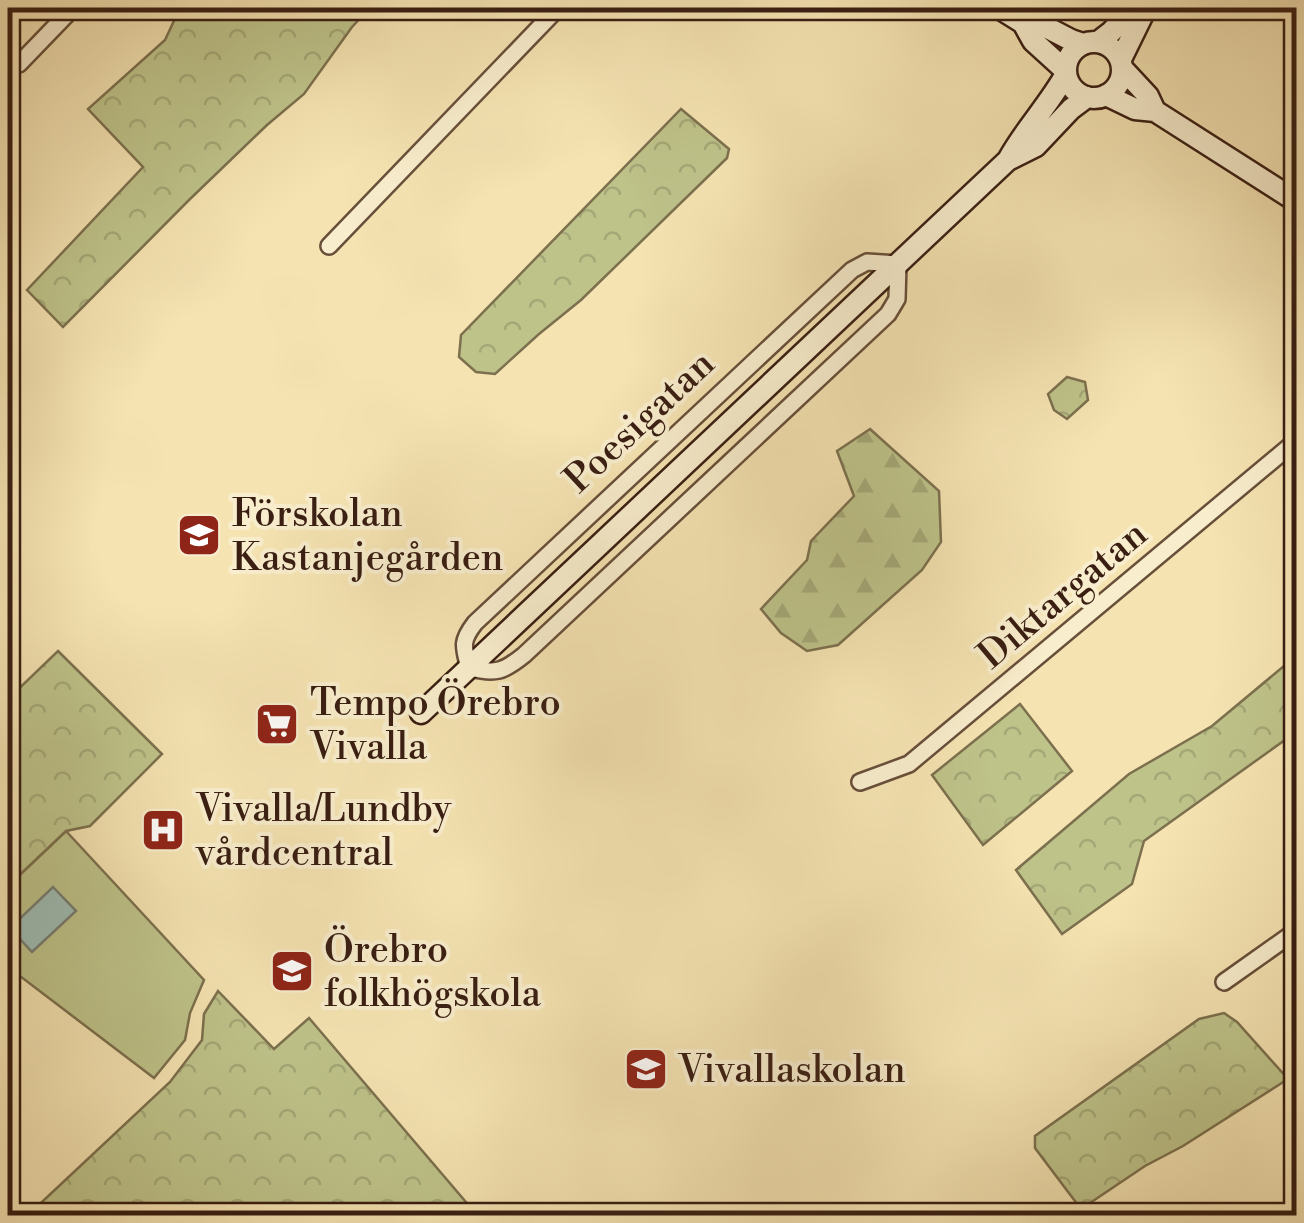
<svg xmlns="http://www.w3.org/2000/svg" width="1304" height="1223" viewBox="0 0 1304 1223" font-family="'Libre Bodoni',serif">
<style>
.green{fill:#bec38a;stroke:#7c704e;stroke-width:2.5}
.forest{fill:url(#forest-firs);stroke:#7c704e;stroke-width:2.5}
.park{fill:url(#park-crowns);stroke:#7c704e;stroke-width:2.5}
.water{fill:#9ebdb4;stroke:#767d73;stroke-width:2.5}
.lines{fill:none;stroke-linecap:round;stroke-linejoin:round}
.street-casing{stroke:#684f3a;stroke-width:20}
.secondary-casing{stroke:#391e12;stroke-width:25}
.street{stroke:#f8edcd;stroke-width:15}
.secondary{stroke:#f8edcd;stroke-width:20}
.labels{text-anchor:middle;stroke-width:8;stroke-linejoin:round;paint-order:stroke}
.street-label{font-size:38px;fill:#391e12;stroke:#f8edcd}
.poi-label{font-size:38px;fill:#391e12;stroke:#f8edcd;text-anchor:start}
</style>
<defs>
<pattern id="forest-firs" width="22" height="20" patternUnits="userSpaceOnUse" patternTransform="scale(2.5)"><rect width="22" height="20" fill="#bec38a"/><path d="M5 1l3.5 6h-7zM16 11l3.5 6h-7z" fill="#a4a776"/></pattern>
<pattern id="park-crowns" width="20" height="18" patternUnits="userSpaceOnUse" patternTransform="scale(2.5)"><rect width="20" height="18" fill="#bec38a"/><path d="M2 6a3 3 0 1 1 6 0M12 15a3 3 0 1 1 6 0" fill="none" stroke="#a4a776"/></pattern>
</defs>
<rect width="100%" height="100%" fill="#f5e3b2"/>
<filter id="stains"><feTurbulence type="fractalNoise" baseFrequency=".002" numOctaves="4"/><feColorMatrix values="0 0 0 0 .2 0 0 0 0 .09 0 0 0 0 .02 0 0 0 .5 -.17"/></filter>
<radialGradient id="worn" r=".72"><stop offset=".6" stop-color="#630" stop-opacity="0"/><stop offset="1" stop-color="#630" stop-opacity=".3"/></radialGradient>
<path class="green" d="M 66,831 L 204,980 L 190,1013 L 185,1040 L 154,1078 L 8,967 L 8,886 Z"/>
<path class="forest" d="M 870,429 L 939,491 L 941,542 L 922,570 L 838,645 L 807,651 L 781,633 L 761,609 L 807,560 L 811,541 L 854,496 L 837,451 Z"/>
<path class="park" d="M 180,8 L 370,8 L 352,27 L 304,94 L 267,125 L 189,200 L 63,327 L 27,290 L 143,167 L 88,109 L 165,40 Z
M 681,109 L 729,149 L 727,158 L 581,300 L 539,334 L 495,374 L 476,372 L 459,357 L 461,335 Z
M 1067,377 L 1085,382 L 1088,400 L 1067,419 L 1054,410 L 1048,394 Z
M 58,651 L 162,754 L 90,826 L 66,831 L 8,886 L 8,699 Z
M 1296,656 L 1296,732 L 1144,841 L 1132,884 L 1062,934 L 1016,870 L 1129,774 L 1212,726 Z
M 1020,704 L 1072,771 L 983,845 L 932,775 Z
M 218,991 L 274,1049 L 309,1018 L 477,1215 L 28,1215 L 170,1082 L 202,1040 L 204,1014 Z
M 1224,1013 L 1237,1022 L 1288,1079 L 1183,1146 L 1145,1166 L 1081,1209 L 1035,1148 L 1035,1136 L 1199,1019 Z"/>
<path class="water" d="M 53,887 L 76,911 L 32,952 L 10,928 Z"/>
<g class="lines">
<g class="street-casing">
<path id="street" d="M 19,64 L 73,8
M 329,246 L 558,8
M 867,262 L 898,264 L 897,299 L 888,314 L 524,655 C 503,672 496,674 469,668 C 463,646 461,641 475,623 L 852,270 Z
M 860,782 L 909,764 L 1296,441
M 1224,982 L 1296,931"/>
</g>
<g class="secondary-casing">
<path id="secondary" d="M 999,8 L 1023,23 L 1033,41 L 1066,71
M 1023,23 L 1042,25 L 1071,40 L 1083,44
M1066 70a28 28 0 1 1 56 0a28 28 0 1 1-56 0Z
M 1098,42 L 1111,32 L 1134,8
M 1121,59 L 1146,8
M 1122,68 L 1148,96 L 1155,111
M 1106,95 L 1135,109 L 1155,111 L 1296,201
M 1008,160 C 1025,129 1048,106 1066,74
M 421,713 L 1008,160 L 1036,146 L 1071,109 L 1087,97"/>
</g>
<use href="#street" class="street"/>
<use href="#secondary" class="secondary"/>
</g>
<defs>
<g id="school-square" transform="scale(2.25)"><rect x="-9" y="-9" width="18" height="18" rx="4" fill="#8f2418" stroke="#f8edcd"/><path d="M0-5L7-2L0 1L-7-2ZM-4 1L0 2.5L4 1V4Q0 6-4 4Z" fill="#fff"/></g>
<g id="supermarket-square" transform="scale(2.25)"><rect x="-9" y="-9" width="18" height="18" rx="4" fill="#8f2418" stroke="#f8edcd"/><path d="M-6-5.5h2.5l.6 2H6L4.5 2H-2.5L-4.4-4H-6ZM-1.5 3.2a1.3 1.3 0 1 0 .1 0ZM3 3.2a1.3 1.3 0 1 0 .1 0Z" fill="#fff"/></g>
<g id="hospital-square" transform="scale(2.25)"><rect x="-9" y="-9" width="18" height="18" rx="4" fill="#8f2418" stroke="#f8edcd"/><path d="M-5-5h3v3.5h4V-5h3V5h-3V1.5h-4V5h-3Z" fill="#fff"/></g>
<g id="university-square" transform="scale(2.25)"><rect x="-9" y="-9" width="18" height="18" rx="4" fill="#8f2418" stroke="#f8edcd"/><path d="M0-5L7-2L0 1L-7-2ZM-4 1L0 2.5L4 1V4Q0 6-4 4Z" fill="#fff"/></g>
</defs>
<g fill-rule="evenodd">
<use href="#school-square" x="199" y="535"/>
<use href="#supermarket-square" x="277" y="724"/>
<use href="#hospital-square" x="163" y="830"/>
<use href="#university-square" x="292" y="971"/>
<use href="#school-square" x="646" y="1069"/>
</g>
<g class="labels">
<g class="street-label">
<text transform="translate(639 421) rotate(-43)" y="13">Poesigatan</text>
<text transform="translate(1062 594) rotate(-40)" y="13">Diktargatan</text>
</g>
<g class="poi-label">
<text x="232" y="526">Förskolan<tspan x="232" dy="44">Kastanjegården</tspan></text>
<text x="310" y="715">Tempo Örebro<tspan x="310" dy="44">Vivalla</tspan></text>
<text x="196" y="821">Vivalla/Lundby<tspan x="196" dy="44">vårdcentral</tspan></text>
<text x="324" y="962">Örebro<tspan x="324" dy="44">folkhögskola</tspan></text>
<text x="678" y="1082">Vivallaskolan</text>
</g>
</g>
<rect width="1304" height="1223" fill="none" stroke="#f5e3b2" stroke-width="40"/>
<rect x="10" y="10" width="1284" height="1203" fill="none" stroke="#391e12" stroke-width="5"/>
<rect x="20" y="20" width="1264" height="1183" fill="none" stroke="#391e12" stroke-width="2.5"/>
<rect width="100%" height="100%" filter="url(#stains)"/>
<rect width="100%" height="100%" fill="url(#worn)"/>
</svg>
